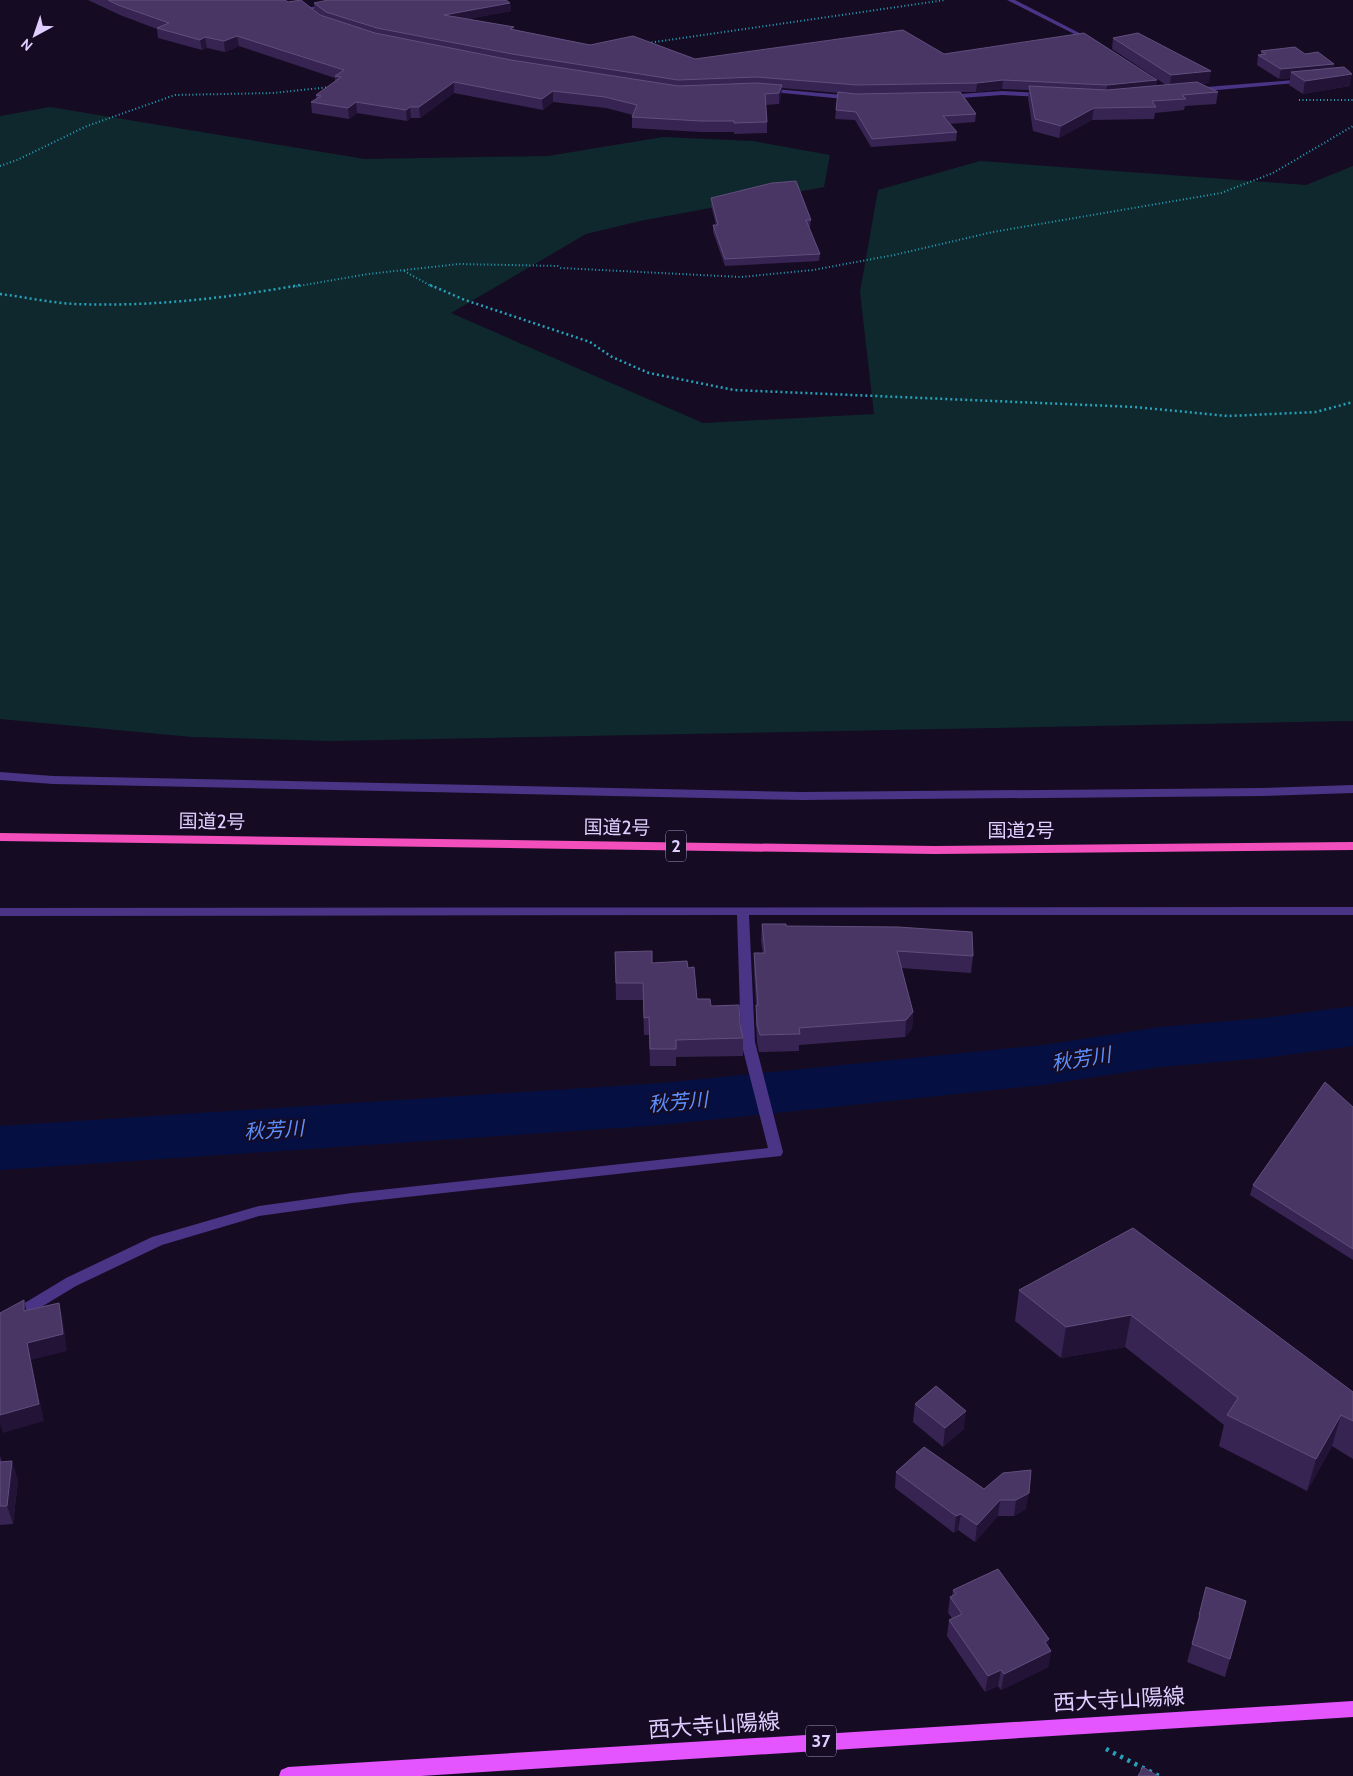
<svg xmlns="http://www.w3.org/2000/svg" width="1353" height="1776" viewBox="0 0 1353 1776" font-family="Cabin,'Noto Sans JP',sans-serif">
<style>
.green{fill:#0f282d}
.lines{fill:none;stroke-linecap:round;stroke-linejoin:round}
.river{fill:#060f42;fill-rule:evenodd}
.path-far2{stroke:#26a3bb;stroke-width:2;stroke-dasharray:1 2.5;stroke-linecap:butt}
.path-far1{stroke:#26a3bb;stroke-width:2.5;stroke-dasharray:2 3;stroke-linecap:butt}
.path{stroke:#26a3bb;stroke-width:4.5;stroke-dasharray:3 5;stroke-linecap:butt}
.minor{fill:#493485;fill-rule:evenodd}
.primary{fill:#e555ff;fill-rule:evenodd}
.trunk{fill:#f24fbc;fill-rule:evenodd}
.wall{fill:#382452}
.shaded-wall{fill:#221337}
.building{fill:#4a3665;stroke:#614e7d}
.labels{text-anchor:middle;stroke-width:4;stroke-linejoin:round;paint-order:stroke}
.shield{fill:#150c23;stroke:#a294bd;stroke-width:1}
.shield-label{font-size:18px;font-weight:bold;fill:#dfceff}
.street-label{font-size:19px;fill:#dfceff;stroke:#150c23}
.water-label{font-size:20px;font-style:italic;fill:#5c90ff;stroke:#150c23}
.near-street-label{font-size:22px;fill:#dfceff;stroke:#150c23}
</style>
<rect width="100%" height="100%" fill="#150c23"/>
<path class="green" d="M 50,107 L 365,159 L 548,156 L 663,137 L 753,141 L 830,155 L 824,187 L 640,221 L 586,234 L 451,313 L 703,423 L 874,414 L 860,292 L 878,190 L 980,161 L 1306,185 L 1353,166 L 1353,721 L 330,741 L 192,737 L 0,719 L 0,116 Z"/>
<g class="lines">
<path class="river" d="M 1353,1006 L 1353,1046 L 1264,1058 L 1160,1067 L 1043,1085 L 661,1125 L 0,1170 L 0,1126 L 661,1083 L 1043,1045 L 1160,1027 L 1264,1018 Z"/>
<path class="path-far2" d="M 648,43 L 945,0
M 1299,100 L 1353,100
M 0,166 L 17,160 L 87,126 L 175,95 L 273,93 L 330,87
M 404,271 L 433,287
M 293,287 L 368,274 L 459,264 L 558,266 L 561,268 L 741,277 L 813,270 L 894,255 L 993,232 L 1221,193 L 1273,173 L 1353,126"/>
<path class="path-far1" d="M 430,285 L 465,300 L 590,342 L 612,357 L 649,373 L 734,390 L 1135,407 L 1228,416 L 1316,412 L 1353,402
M 0,294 C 25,297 51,303 76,304 C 151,307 227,298 300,285"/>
<path class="path" d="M 1106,1749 L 1159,1776"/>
<path class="minor" d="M 347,0 L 362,0 L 305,11 L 302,9 Z
M 1007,0 L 1015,0 L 1097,42 L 1092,43 Z
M 1306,79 L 1309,81 L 1308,82 L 1194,92 L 1190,90 L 1194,88 Z
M 764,88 L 854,96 L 858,98 L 854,100 L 762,91 L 760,90 Z
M 1002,91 L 1044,93 L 1048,95 L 1044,97 L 1002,95 L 946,99 L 942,97 L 946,95 Z
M 0,772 L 53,776 L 802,792 L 1262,788 L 1353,785 L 1353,793 L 1262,796 L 802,800 L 53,784 L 0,780 Z
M 1353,907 L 1353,915 L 749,915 L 755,1042 L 783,1152 L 781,1156 L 352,1203 L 259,1216 L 162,1245 L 76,1286 L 0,1332 L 0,1318 L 66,1278 L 152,1237 L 259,1206 L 352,1193 L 768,1148 L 741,1042 L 737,915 L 0,916 L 0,908 Z"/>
<path class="primary" d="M 1353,1701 L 1353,1717 L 421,1776 L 279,1776 L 281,1770 L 288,1767 Z"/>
<path class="trunk" d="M 0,833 L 934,846 L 1353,842 L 1353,850 L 934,854 L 0,841 Z"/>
</g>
<path class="wall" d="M 88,0 L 285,0 L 288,2 L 315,11 L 314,3 L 510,3 L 511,11 L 468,19 L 514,30 L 590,45 L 695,59 L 944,54 L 1157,80 L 1156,86 L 1166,85 L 1112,49 L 1113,38 L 1209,83 L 1200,84 L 1218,92 L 1216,104 L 1185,106 L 1184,110 L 1155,113 L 1154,119 L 1092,120 L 1059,138 L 1033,131 L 1028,98 L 1029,90 L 1002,89 L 976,92 L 961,92 L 976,114 L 975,122 L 949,124 L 957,132 L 956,141 L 871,147 L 855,120 L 835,119 L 838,93 L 782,88 L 781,96 L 779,104 L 766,105 L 767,122 L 767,133 L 734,134 L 734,132 L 701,132 L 632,128 L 632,117 L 633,115 L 606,108 L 553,102 L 543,110 L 454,93 L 420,118 L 411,118 L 407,121 L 357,113 L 349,119 L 312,113 L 311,102 L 316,99 L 316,95 L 335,82 L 335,78 L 239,46 L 225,52 L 207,48 L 202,50 L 158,38 L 157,29 L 120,15 Z
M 1261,51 L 1305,54 L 1334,64 L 1333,68 L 1350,86 L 1303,94 L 1289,85 L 1290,78 L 1279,79 L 1257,65 L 1258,55 L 1261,55 Z
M 711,198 L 811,220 L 810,227 L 808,227 L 820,254 L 819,261 L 725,266 L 713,232 L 713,225 L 716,225 L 711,205 Z
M 762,924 L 786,926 L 973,956 L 971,973 L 901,968 L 913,1012 L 912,1029 L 905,1037 L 799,1045 L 799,1051 L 759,1052 L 757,1042 L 756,1022 L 756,1005 L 754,970 L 754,953 L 763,953 L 761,941 Z
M 615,952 L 652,963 L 688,968 L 697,999 L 711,1006 L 740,1025 L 743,1038 L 743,1056 L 676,1057 L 676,1066 L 650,1066 L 649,1035 L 644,1035 L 643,1000 L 616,1000 Z
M 1353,1107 L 1353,1260 L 1250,1195 L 1253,1185 Z
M 1133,1228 L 1353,1392 L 1353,1459 L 1332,1446 L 1307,1491 L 1219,1446 L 1224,1425 L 1125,1347 L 1061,1358 L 1015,1321 L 1019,1290 Z
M 915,1404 L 964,1429 L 943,1447 L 913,1422 Z
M 0,1456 L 2,1462 L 18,1480 L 13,1524 L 0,1525 Z
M 896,1472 L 984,1489 L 1003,1473 L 1026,1509 L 1014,1516 L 998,1516 L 975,1542 L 958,1530 L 954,1533 L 895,1488 Z
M 953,1590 L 1049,1639 L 1048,1646 L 1051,1651 L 1048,1667 L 1001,1690 L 998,1686 L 985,1692 L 947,1636 L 949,1620 L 952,1618 L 948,1613 L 950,1597 L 952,1596 Z
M 1246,1601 L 1225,1677 L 1187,1662 L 1195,1633 L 1194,1633 L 1199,1615 Z"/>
<path class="shaded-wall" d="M 510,3 L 511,11 L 445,23 L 444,15 Z
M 237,36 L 239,46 L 225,52 L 224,41 Z
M 205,37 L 207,48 L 202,50 L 200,40 Z
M 1334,64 L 1332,73 L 1291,72 L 1290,78 L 1279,79 L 1281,69 Z
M 1211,71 L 1209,83 L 1170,87 L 1171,75 Z
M 1352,74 L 1350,86 L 1303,94 L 1305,81 Z
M 1003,80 L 1002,89 L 976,92 L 977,83 Z
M 1157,80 L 1156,89 L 1106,94 L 1107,85 Z
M 454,82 L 454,93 L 420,118 L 419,107 Z
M 782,85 L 781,96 L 779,104 L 779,93 Z
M 553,91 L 553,102 L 543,110 L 542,99 Z
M 356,102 L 357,113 L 349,119 L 348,108 Z
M 410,107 L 411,118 L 407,121 L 406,110 Z
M 1094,108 L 1092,120 L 1059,138 L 1061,126 Z
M 913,1012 L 912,1029 L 905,1037 L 906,1020 Z
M 24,1300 L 28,1317 L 24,1311 Z
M 59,1303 L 63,1320 L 67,1351 L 31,1360 L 44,1421 L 3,1433 L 0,1424 L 0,1415 L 27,1343 Z
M 1131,1315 L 1125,1347 L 1061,1358 L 1066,1327 Z
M 966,1411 L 964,1429 L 943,1447 L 945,1428 Z
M 1341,1415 L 1332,1446 L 1307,1491 L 1316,1459 Z
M 12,1461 L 18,1480 L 13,1524 L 7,1506 Z
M 1029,1493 L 1026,1509 L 1014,1516 L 1016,1500 Z
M 1000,1500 L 998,1516 L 975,1542 L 977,1525 Z
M 961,1514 L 958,1530 L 954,1533 L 956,1516 Z
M 1049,1639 L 1047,1653 L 1051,1651 L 1048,1667 L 1001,1690 L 1004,1674 L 1045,1642 Z
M 1001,1670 L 998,1686 L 985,1692 L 988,1676 Z"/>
<path class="building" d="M 108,0 L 285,0 L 288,2 L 301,0 L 320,15 L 375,33 L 511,60 L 678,86 L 756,83 L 782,85 L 779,93 L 765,94 L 767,122 L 734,123 L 734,121 L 701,121 L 632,117 L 637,105 L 605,97 L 553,91 L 542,99 L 454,82 L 419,107 L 410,107 L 406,110 L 356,102 L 348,108 L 311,102 L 321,96 L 316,95 L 341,77 L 335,76 L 344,70 L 237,36 L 224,41 L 205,37 L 200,40 L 157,28 L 169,23 L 118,5 Z
M 328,0 L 506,0 L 510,3 L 444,15 L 514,27 L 510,29 L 590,45 L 633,36 L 695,59 L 903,30 L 944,54 L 1084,33 L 1157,80 L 1107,85 L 1003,80 L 977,83 L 857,85 L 756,77 L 678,80 L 512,54 L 377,28 L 326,12 L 314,3 Z
M 1138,33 L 1211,71 L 1171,75 L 1113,38 Z
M 1295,47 L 1305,54 L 1318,52 L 1334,64 L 1281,69 L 1258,55 L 1266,54 L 1261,51 Z
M 1344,67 L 1352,74 L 1305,81 L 1291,72 Z
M 1197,82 L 1218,92 L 1182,95 L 1186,99 L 1152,101 L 1156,107 L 1094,108 L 1061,126 L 1035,119 L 1029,86 L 1107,90 Z
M 838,92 L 856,94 L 960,92 L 976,114 L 943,116 L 957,132 L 872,139 L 856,112 L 836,110 Z
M 796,181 L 811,220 L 806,220 L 820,254 L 725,259 L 713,225 L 718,225 L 711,198 L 772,183 Z
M 762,924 L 786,924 L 786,926 L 898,927 L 972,932 L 973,956 L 897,951 L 913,1012 L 906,1020 L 799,1028 L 800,1034 L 760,1035 L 757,1025 L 756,1005 L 758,1005 L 754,953 L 765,953 Z
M 652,951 L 652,963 L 687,961 L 688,968 L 694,967 L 697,999 L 710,999 L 711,1006 L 739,1005 L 740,1025 L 743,1038 L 676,1040 L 676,1049 L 650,1049 L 649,1017 L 644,1018 L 643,983 L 616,983 L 615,952 Z
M 1325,1082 L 1353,1107 L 1353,1249 L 1253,1185 Z
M 1133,1228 L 1353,1392 L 1353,1421 L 1341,1415 L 1316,1459 L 1227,1415 L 1238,1398 L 1131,1315 L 1066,1327 L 1019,1290 Z
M 24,1300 L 24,1311 L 59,1303 L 63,1334 L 27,1343 L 39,1404 L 0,1415 L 0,1313 Z
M 936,1386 L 966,1411 L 945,1428 L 915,1404 Z
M 924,1447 L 984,1489 L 1003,1473 L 1031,1470 L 1029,1493 L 1016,1500 L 1000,1500 L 977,1525 L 961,1514 L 956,1516 L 896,1472 Z
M 12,1461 L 7,1506 L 0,1506 L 0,1462 Z
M 998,1569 L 1049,1639 L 1045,1642 L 1051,1651 L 1004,1674 L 1001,1670 L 988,1676 L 949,1620 L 962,1614 L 950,1597 L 956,1594 L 953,1590 Z
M 1206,1587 L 1246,1601 L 1230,1659 L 1192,1644 L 1200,1615 L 1199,1615 Z
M 1143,1767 L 1158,1776 L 1138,1776 Z"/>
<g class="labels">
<g class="shield">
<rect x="666" y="830.5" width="20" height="31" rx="4"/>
<rect x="806" y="1725.5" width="30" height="31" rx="4"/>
</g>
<g class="shield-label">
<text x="676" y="852">2</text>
<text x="821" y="1747">37</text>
</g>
<g class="street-label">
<text transform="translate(212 821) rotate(1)" y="7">国道2号</text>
<text transform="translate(617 827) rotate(1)" y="7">国道2号</text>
<text x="1021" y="837">国道2号</text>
</g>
<g class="water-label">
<text transform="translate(1081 1059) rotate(-9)" y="7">秋芳川</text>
<text transform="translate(678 1102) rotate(-5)" y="7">秋芳川</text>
<text transform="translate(274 1130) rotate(-4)" y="7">秋芳川</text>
</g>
<g class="near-street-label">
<text transform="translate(1119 1699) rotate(-3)" y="8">西大寺山陽線</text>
<text transform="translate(714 1725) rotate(-4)" y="8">西大寺山陽線</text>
</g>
</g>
<g transform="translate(35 35) rotate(220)" stroke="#150c23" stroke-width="4" paint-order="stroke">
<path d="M0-4L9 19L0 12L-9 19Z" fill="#dfceff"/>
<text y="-8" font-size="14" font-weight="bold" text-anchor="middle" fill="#dfceff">N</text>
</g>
</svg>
